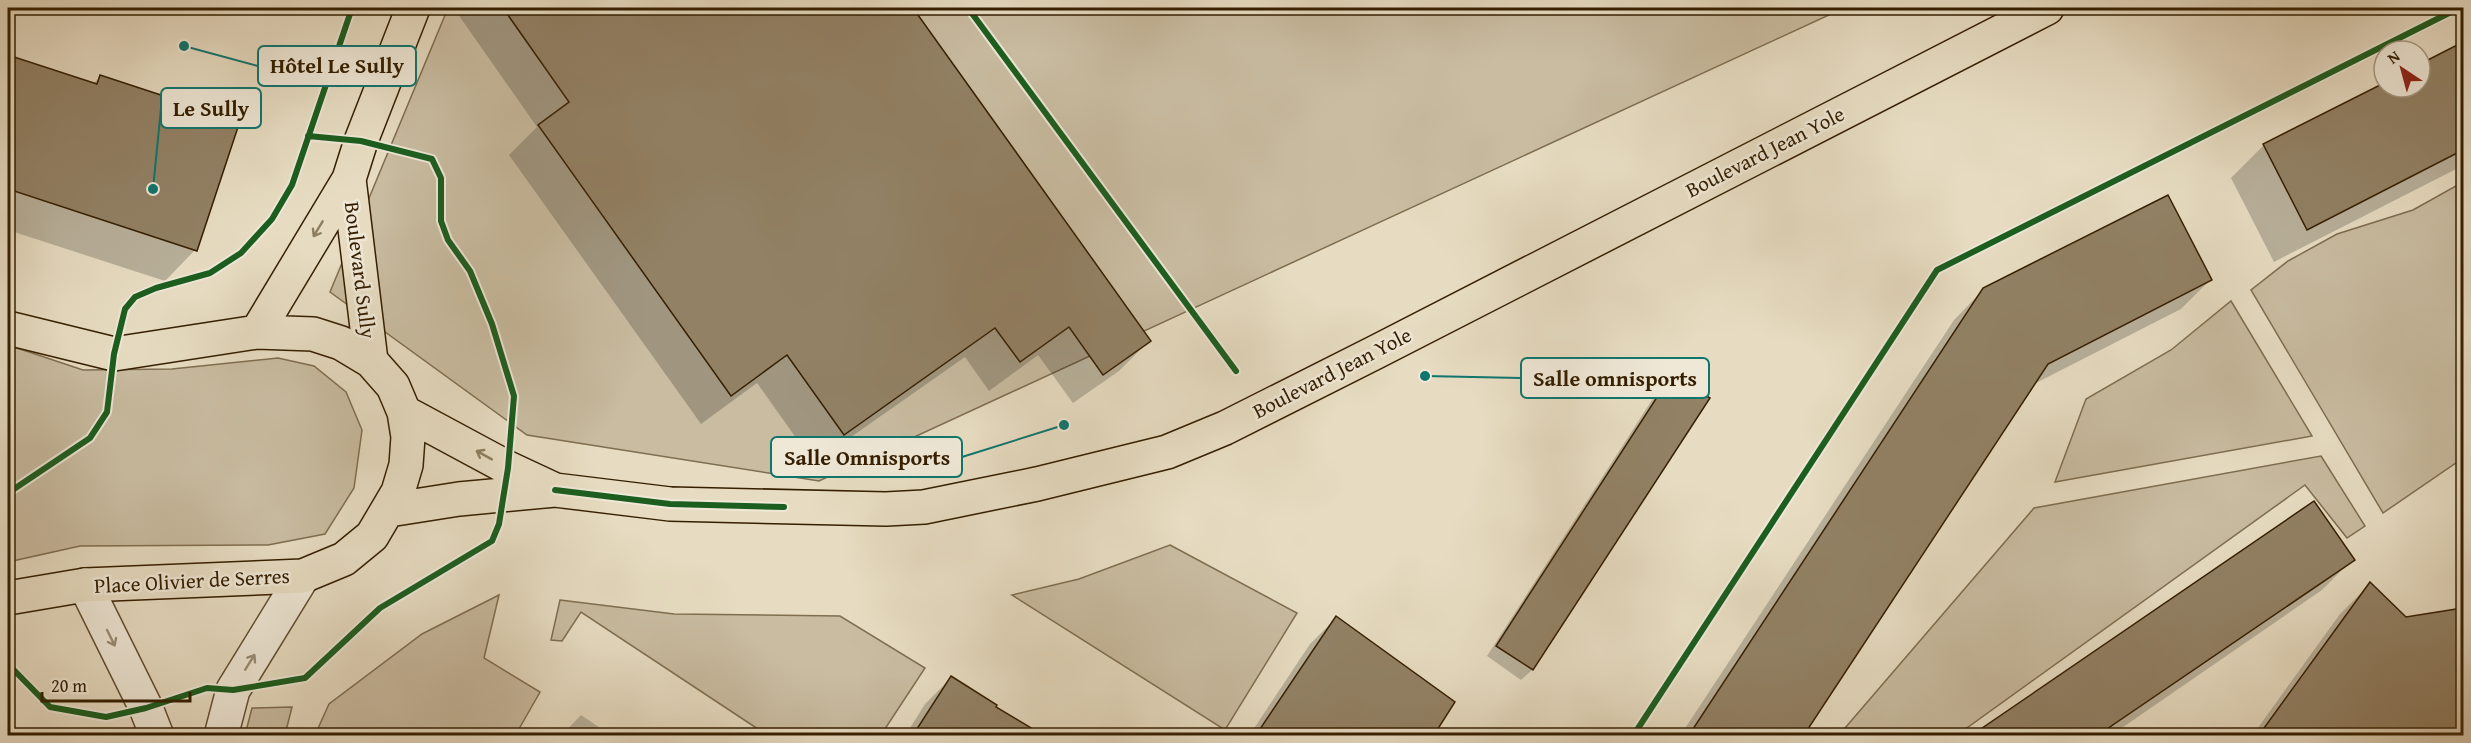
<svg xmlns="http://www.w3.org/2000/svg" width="2471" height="743" viewBox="0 0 2471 743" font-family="'Gentium Book Plus',serif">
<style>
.green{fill:#c9bca1;stroke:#7f6e50;stroke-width:1.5}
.shadow{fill:#0003}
.building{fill:#928165;stroke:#351f00;stroke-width:1.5}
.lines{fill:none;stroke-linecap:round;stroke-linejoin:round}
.minor-casing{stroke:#624e30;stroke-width:36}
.major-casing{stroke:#351f00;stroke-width:36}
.minor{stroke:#efe8d7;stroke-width:33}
.major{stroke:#e7dcc2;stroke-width:33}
.cycleway-casing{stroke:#efe8d7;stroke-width:10}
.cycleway{stroke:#1b5e20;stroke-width:6}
.oneway{stroke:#8e7e61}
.oneway2{stroke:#9b8e76}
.labels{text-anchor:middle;stroke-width:5;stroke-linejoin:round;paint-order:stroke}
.street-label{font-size:21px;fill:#351f00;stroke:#efe8d7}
.leader{fill:none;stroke:#0f766e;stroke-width:2}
.callout-dot{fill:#0f766e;stroke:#efe8d7;stroke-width:2}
.callout{fill:#efe8d7;stroke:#0f766e;stroke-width:2}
.callout-label{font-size:22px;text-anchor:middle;font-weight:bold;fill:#351f00}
</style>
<rect width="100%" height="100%" fill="#e7dcc2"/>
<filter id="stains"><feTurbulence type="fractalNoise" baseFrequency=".00333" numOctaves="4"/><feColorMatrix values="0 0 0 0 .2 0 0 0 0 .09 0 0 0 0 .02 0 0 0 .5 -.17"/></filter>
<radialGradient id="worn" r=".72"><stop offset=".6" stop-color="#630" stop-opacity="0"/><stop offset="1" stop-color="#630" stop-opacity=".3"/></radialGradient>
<path class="green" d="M 448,8 L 1844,8 L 819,481 L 527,435 L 330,292 Z
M 2463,182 L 2463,458 L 2383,513 L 2251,290 L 2288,261 L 2337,234 L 2413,210 Z
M 2231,301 L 2312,436 L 2055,482 L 2086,399 L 2171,350 Z
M 8,345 L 83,370 L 172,369 L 278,358 L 314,366 L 346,392 L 362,430 L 354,488 L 325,534 L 268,545 L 80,546 L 8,562 Z
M 2321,456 L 2365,526 L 2347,538 L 2305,485 L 1957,735 L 1839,735 L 2034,508 Z
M 1170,545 L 1297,613 L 1225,730 L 1012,595 L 1079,579 Z
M 499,595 L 484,658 L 540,692 L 519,729 L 528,735 L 315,735 L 329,704 L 422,634 Z
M 560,600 L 674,614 L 840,616 L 925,668 L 881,735 L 767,735 L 581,612 L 562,641 L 551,640 Z
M 292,707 L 285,735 L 245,735 L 252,708 Z"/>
<path class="shadow" d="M 457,8 L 911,8 L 1149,341 L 1119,371 L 1073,403 L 1038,355 L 989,391 L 965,357 L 814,463 L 757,383 L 701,424 L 509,155 L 537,127 L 455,10 Z
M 2464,44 L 2464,165 L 2274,262 L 2231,178 L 2264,145 L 2384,84 L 2384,87 L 2420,87 L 2420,66 Z
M 8,56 L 93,84 L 100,77 L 238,122 L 195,250 L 165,281 L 8,230 Z
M 2210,280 L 2181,309 L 2032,385 L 1802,736 L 1680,736 L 1954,320 L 1984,289 Z
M 1672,376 L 1707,398 L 1532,670 L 1521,680 L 1487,656 L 1661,386 Z
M 2314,503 L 2353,559 L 2322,590 L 2110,736 L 1974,736 Z
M 2370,584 L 2405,618 L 2464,610 L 2464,736 L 2252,736 L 2340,614 Z
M 1336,618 L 1453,702 L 1432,736 L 1249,736 L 1310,644 Z
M 951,678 L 994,707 L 1040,736 L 905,736 L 925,704 Z
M 581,715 L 612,736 L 561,736 Z"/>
<path class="building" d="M 503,8 L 913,8 L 1151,341 L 1103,375 L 1069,327 L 1020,362 L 995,328 L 844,435 L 787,355 L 731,396 L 538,125 L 569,102 Z
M 2463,42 L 2463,150 L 2307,230 L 2263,144 L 2384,83 L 2384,87 L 2420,87 L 2420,64 Z
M 8,55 L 97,84 L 100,75 L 240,121 L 197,251 L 8,189 Z
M 2168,195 L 2212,280 L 2048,364 L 1804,735 L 1689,735 L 1983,288 Z
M 1672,374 L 1710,398 L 1533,670 L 1496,646 Z
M 2314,501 L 2355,560 L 2098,735 L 1972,735 Z
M 2370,582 L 2406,617 L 2463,608 L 2463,735 L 2259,735 Z
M 1336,616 L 1455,702 L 1434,735 L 1256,735 Z
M 951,676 L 997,705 L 996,707 L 1043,735 L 913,735 Z"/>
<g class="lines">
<g class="minor-casing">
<path id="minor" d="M 85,585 L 146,708 L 157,736
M 221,736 L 233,690 L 303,576"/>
</g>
<g class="major-casing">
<path id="major" d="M 349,179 L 371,361
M 8,328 L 114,354 L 257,332 L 313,334 L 341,343 L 371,361 L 393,386 L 404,412 L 408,437 L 406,465 L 398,492 L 372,536 L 344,559 L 303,576 L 85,585 L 8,598
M 257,332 L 349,179 L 361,141 L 413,8
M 404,412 L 508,468 L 553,489
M 389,510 L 459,499 L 555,490 L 670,504 L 886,509 L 924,507 L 1037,484 L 1167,452 L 1225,428 L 1376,352 L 2047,8"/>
</g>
<use href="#minor" class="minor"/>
<use href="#major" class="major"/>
<g class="cycleway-casing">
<path id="cycleway" d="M 968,8 L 1236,371
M 555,490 L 670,504 L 784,507
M 8,493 L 90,438 L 107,412 L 114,354 L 125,309 L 135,297 L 156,288 L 210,273 L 241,253 L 272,219 L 292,185 L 352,8
M 8,664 L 50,707 L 106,717 L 146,708 L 207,688 L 233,690 L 305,678 L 380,608 L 492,541 L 499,524 L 508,468 L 514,396 L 492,324 L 470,271 L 448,240 L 441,221 L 441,178 L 432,159 L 361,141 L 308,136
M 1633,736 L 1937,270 L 2459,8"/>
</g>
<use href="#cycleway" class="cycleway"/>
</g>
<defs><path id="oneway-shaft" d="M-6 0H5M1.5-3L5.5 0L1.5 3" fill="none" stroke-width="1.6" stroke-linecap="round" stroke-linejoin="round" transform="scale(1.5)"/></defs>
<g class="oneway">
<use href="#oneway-shaft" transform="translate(318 229) rotate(121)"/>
<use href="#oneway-shaft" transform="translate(484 455) rotate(-151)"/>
</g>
<g class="oneway2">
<use href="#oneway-shaft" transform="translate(111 638) rotate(64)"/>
<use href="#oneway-shaft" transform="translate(250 662) rotate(-58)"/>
</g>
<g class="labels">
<g class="street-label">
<text transform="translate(1765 152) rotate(-27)" y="7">Boulevard Jean Yole</text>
<text transform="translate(360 270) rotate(83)" y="7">Boulevard Sully</text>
<text transform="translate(1332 373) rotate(-27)" y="7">Boulevard Jean Yole</text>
<text transform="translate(192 581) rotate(-3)" y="7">Place Olivier de Serres</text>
</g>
</g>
<path class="leader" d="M184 46L258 66M153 189L161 108M1425 376L1521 378M1064 425L962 457"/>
<g class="callout-dot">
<circle cx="184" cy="46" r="6"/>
<circle cx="153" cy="189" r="6"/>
<circle cx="1425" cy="376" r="6"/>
<circle cx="1064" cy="425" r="6"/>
</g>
<g class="callout">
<rect x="258" y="46" width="158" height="40" rx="6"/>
<rect x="161" y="88" width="100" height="40" rx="6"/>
<rect x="1521" y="358" width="188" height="40" rx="6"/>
<rect x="771" y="437" width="191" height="40" rx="6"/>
</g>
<g class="callout-label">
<text x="337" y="73">Hôtel Le Sully</text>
<text x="211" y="116">Le Sully</text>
<text x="1615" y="386">Salle omnisports</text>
<text x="867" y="465">Salle Omnisports</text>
</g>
<rect width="2471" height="743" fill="none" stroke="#e7dcc2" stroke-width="30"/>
<rect x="9" y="9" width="2453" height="725" fill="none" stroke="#351f00" stroke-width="3"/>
<rect x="15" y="15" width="2441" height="713" fill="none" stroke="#351f00" stroke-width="1.5"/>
<g transform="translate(2402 69) rotate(324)"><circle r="28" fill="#efe8d7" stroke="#a59881" stroke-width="1.5"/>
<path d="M0-4.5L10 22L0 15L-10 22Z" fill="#8f2418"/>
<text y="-9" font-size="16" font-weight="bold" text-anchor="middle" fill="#351f00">N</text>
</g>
<path d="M42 692v9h148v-9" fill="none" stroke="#351f00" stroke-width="3"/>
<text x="51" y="692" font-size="18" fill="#351f00" stroke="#efe8d7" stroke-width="4.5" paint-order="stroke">20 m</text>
<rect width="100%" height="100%" filter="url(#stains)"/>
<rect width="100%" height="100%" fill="url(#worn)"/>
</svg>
